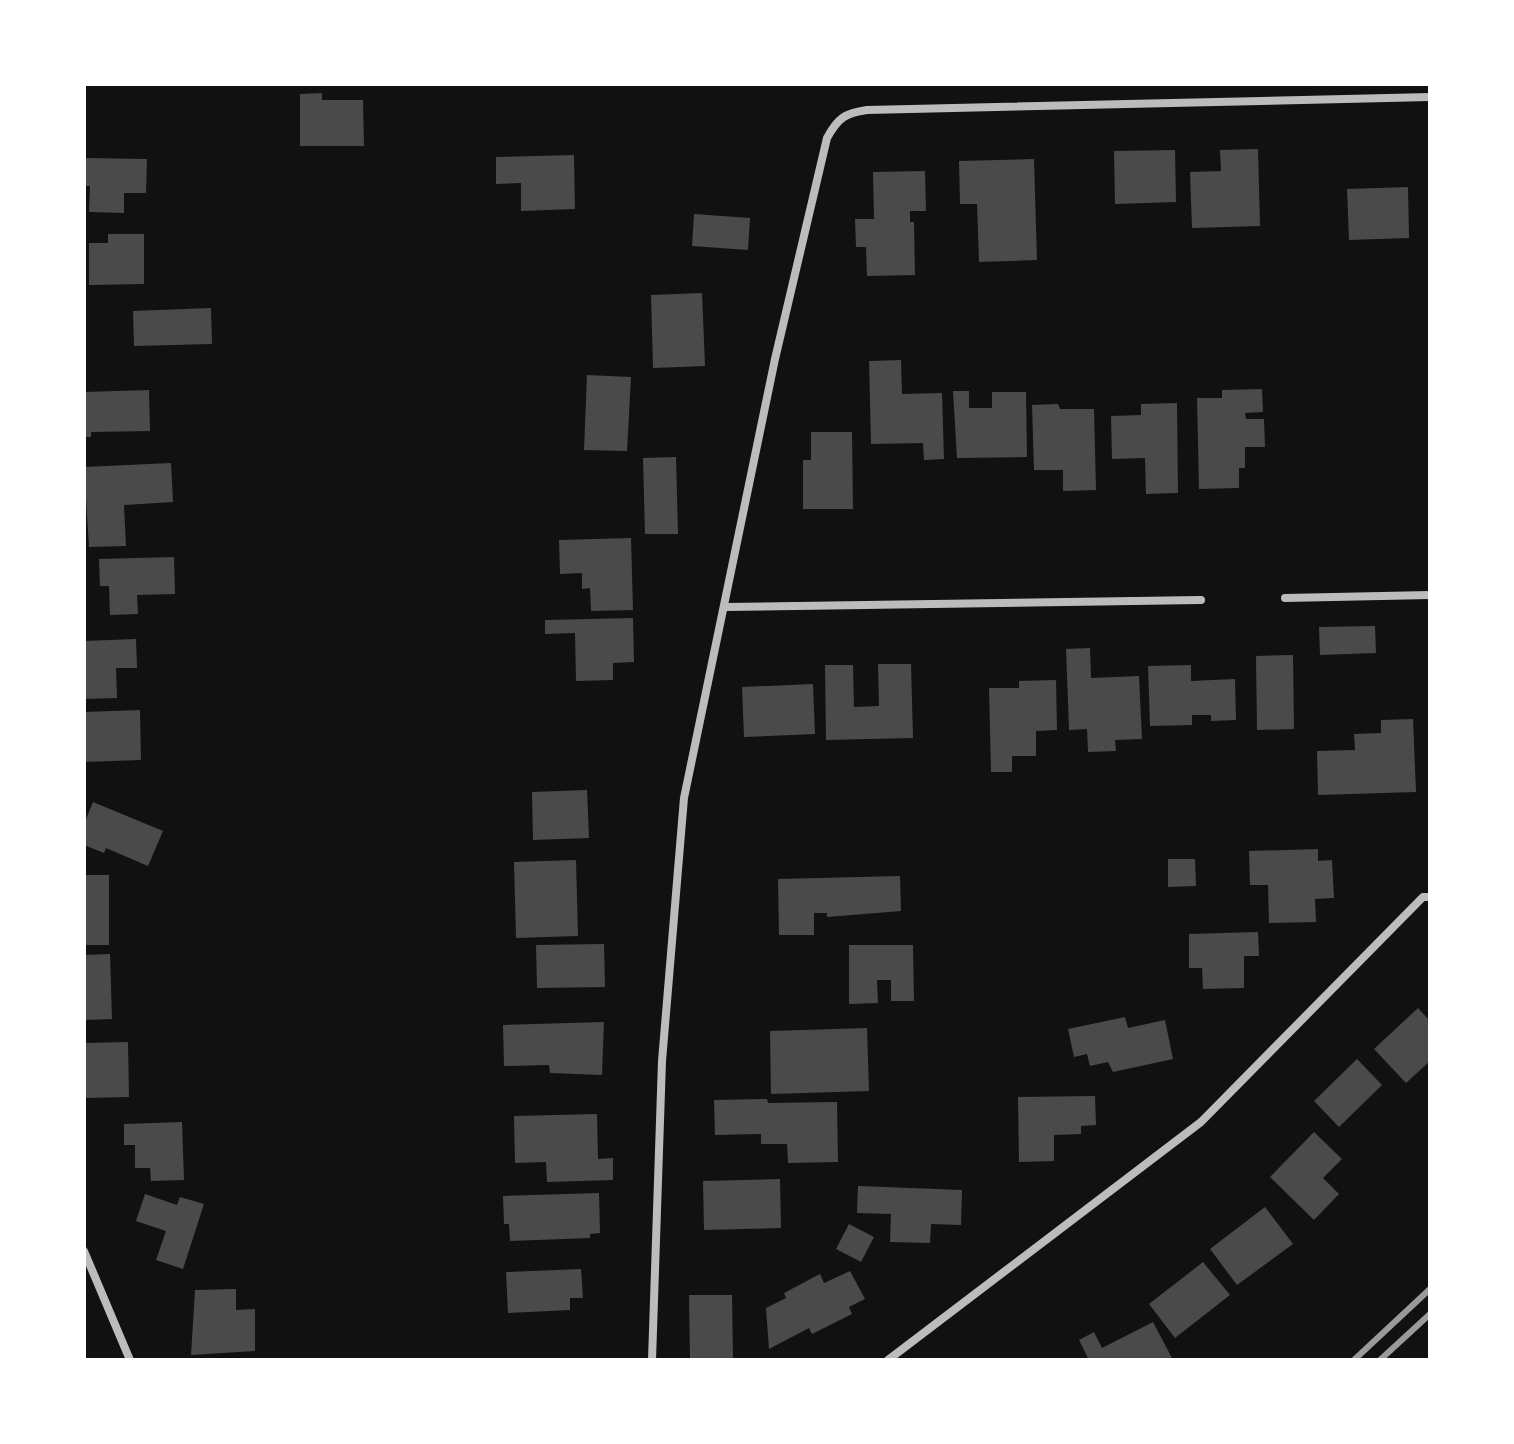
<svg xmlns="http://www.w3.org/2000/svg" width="1514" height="1444" viewBox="0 0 1514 1444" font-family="'Exo 2',sans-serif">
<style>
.building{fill:#4a4a4a}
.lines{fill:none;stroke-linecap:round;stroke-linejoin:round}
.minor{stroke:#bcbcbc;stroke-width:8}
.rail{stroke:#9a9a9a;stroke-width:6}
</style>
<rect width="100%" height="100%" fill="#111"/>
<path class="building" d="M 322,93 L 322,100 L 363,100 L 364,146 L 300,146 L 300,94 Z
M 1258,149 L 1260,226 L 1192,228 L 1190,172 L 1221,171 L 1220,150 Z
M 1175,150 L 1176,202 L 1115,204 L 1114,151 Z
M 574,155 L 575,209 L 521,211 L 521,183 L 496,184 L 496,157 Z
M 84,158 L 147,159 L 146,193 L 124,193 L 124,213 L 89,212 L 90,186 L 84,186 Z
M 1034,159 L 1037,260 L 979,262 L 977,204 L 960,204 L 959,161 Z
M 925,171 L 926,211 L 910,211 L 910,222 L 914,222 L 915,275 L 867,276 L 866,247 L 856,247 L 855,219 L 874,219 L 873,172 Z
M 1408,187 L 1409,238 L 1349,240 L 1347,189 Z
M 694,214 L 750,218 L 748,250 L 692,246 Z
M 108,234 L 144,234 L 144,284 L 89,285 L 89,243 L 108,243 Z
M 702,293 L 705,366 L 653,368 L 651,295 Z
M 211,308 L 212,344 L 134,346 L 133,311 Z
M 901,360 L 902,394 L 942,393 L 944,459 L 924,460 L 923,443 L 871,444 L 869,361 Z
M 587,375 L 631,377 L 627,451 L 584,450 Z
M 1262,389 L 1263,412 L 1245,413 L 1246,419 L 1264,419 L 1265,447 L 1245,447 L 1245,468 L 1239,468 L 1239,488 L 1199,489 L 1197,398 L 1222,398 L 1222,390 Z
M 149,390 L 150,431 L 91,432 L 91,437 L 84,437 L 84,392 Z
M 953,391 L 969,391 L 969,408 L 992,408 L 992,392 L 1026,392 L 1027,457 L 957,458 Z
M 1177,403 L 1178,493 L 1146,494 L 1145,458 L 1112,459 L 1111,416 L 1141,415 L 1141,404 Z
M 1058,404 L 1060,409 L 1094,409 L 1096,490 L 1063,491 L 1063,470 L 1034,470 L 1032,405 Z
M 811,432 L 852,432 L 853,509 L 803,509 L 803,460 L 811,460 Z
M 676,457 L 678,534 L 645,534 L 643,458 Z
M 171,463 L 173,502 L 124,505 L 126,546 L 89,547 L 84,467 Z
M 631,538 L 633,610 L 591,611 L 590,588 L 582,589 L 582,573 L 560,574 L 559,540 Z
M 174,557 L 175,594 L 137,595 L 138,614 L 110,615 L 109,586 L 100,586 L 99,559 Z
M 633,618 L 634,662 L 613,663 L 613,680 L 576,681 L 575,633 L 545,634 L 545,620 Z
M 1375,626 L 1376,653 L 1320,655 L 1319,627 Z
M 136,639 L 137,668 L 116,668 L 117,698 L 84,699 L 84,641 Z
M 1090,648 L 1091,678 L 1139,676 L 1142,739 L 1115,740 L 1116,751 L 1088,752 L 1087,729 L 1069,730 L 1066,649 Z
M 1293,655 L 1294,729 L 1257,730 L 1256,656 Z
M 878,664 L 911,664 L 913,738 L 826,740 L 825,665 L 853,665 L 854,707 L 879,706 Z
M 1191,665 L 1191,681 L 1235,679 L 1236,720 L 1211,721 L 1211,715 L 1192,715 L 1192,725 L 1150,726 L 1148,666 Z
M 1056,680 L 1057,730 L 1036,731 L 1036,756 L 1012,756 L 1012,772 L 991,772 L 989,688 L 1019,688 L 1019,681 Z
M 813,684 L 815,734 L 744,737 L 742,687 Z
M 140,710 L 141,760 L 84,762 L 84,712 Z
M 1413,719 L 1416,792 L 1318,795 L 1317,751 L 1355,750 L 1354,734 L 1381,733 L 1381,720 Z
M 587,790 L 589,838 L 533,840 L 532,792 Z
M 93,802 L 163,831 L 148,866 L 106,848 L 104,853 L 84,845 L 84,824 Z
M 1318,849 L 1318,861 L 1332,860 L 1334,898 L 1315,899 L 1316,922 L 1269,923 L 1268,885 L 1250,885 L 1249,851 Z
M 1168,859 L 1195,859 L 1196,886 L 1168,887 Z
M 576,860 L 578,936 L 516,938 L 514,862 Z
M 84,875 L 109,875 L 109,945 L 84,945 Z
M 900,876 L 901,911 L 827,917 L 827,913 L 814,913 L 814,935 L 779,935 L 778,879 Z
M 1258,932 L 1259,956 L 1244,956 L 1244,988 L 1203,989 L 1202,968 L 1189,968 L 1189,934 Z
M 604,944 L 605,987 L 537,988 L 536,945 Z
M 849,945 L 913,945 L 914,1001 L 891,1001 L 891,980 L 877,980 L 878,1003 L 849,1004 Z
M 110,954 L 112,1019 L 84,1020 L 84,955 Z
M 1418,1008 L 1430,1021 L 1430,1061 L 1406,1083 L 1374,1049 Z
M 1125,1017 L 1128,1028 L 1165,1020 L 1173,1059 L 1113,1072 L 1108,1062 L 1090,1066 L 1087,1054 L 1074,1057 L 1068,1029 Z
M 604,1022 L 602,1075 L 550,1073 L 549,1065 L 504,1066 L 503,1025 Z
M 867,1028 L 869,1091 L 771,1094 L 770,1031 Z
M 128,1042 L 129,1097 L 84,1098 L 84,1043 Z
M 1357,1059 L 1382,1085 L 1339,1127 L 1314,1101 Z
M 1095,1096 L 1096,1125 L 1081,1126 L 1081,1134 L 1054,1135 L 1054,1161 L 1019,1162 L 1018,1097 Z
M 767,1099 L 768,1103 L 837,1102 L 838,1162 L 788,1163 L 787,1144 L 761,1144 L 761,1134 L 715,1135 L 714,1100 Z
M 597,1114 L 598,1159 L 613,1158 L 613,1180 L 547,1182 L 546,1162 L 515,1163 L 514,1116 Z
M 182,1122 L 184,1180 L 151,1181 L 150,1168 L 135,1168 L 135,1145 L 124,1145 L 124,1124 Z
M 1314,1132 L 1342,1159 L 1323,1178 L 1339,1194 L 1314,1220 L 1270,1177 Z
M 780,1179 L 781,1228 L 704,1230 L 703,1181 Z
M 858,1186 L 962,1190 L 961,1225 L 931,1224 L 930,1243 L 890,1242 L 891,1214 L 857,1213 Z
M 599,1193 L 600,1233 L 590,1234 L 590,1238 L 510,1241 L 509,1224 L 504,1224 L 503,1196 Z
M 145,1194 L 177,1205 L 180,1197 L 204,1204 L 183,1269 L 156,1260 L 166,1231 L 136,1221 Z
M 1265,1207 L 1293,1244 L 1237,1285 L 1210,1249 Z
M 849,1224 L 874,1237 L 861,1262 L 836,1249 Z
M 1203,1262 L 1230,1295 L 1175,1338 L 1149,1304 Z
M 581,1269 L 583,1298 L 570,1298 L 570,1310 L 508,1313 L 506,1272 Z
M 850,1271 L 865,1299 L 849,1307 L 852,1314 L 812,1334 L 809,1328 L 769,1349 L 766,1308 L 786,1298 L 784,1293 L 820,1274 L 824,1283 Z
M 236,1289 L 236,1310 L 255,1309 L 255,1351 L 191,1355 L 195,1290 Z
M 689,1295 L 732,1295 L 733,1360 L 690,1360 Z
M 1153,1322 L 1173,1360 L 1089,1360 L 1079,1340 L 1094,1332 L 1102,1348 Z"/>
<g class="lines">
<path class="minor" d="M 1285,598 L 1430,595
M 725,607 L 1201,600
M 84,1251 L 130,1360
M 652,1360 L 662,1061 L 684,798 L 775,359 L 827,138 C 838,118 845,113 867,110 L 1430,97
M 888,1360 L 1201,1122 L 1423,897 L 1430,897"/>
<path class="rail" d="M 1354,1360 L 1430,1289
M 1380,1360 L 1430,1314"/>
</g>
<rect width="1514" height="1444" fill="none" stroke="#ffffff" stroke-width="172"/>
</svg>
